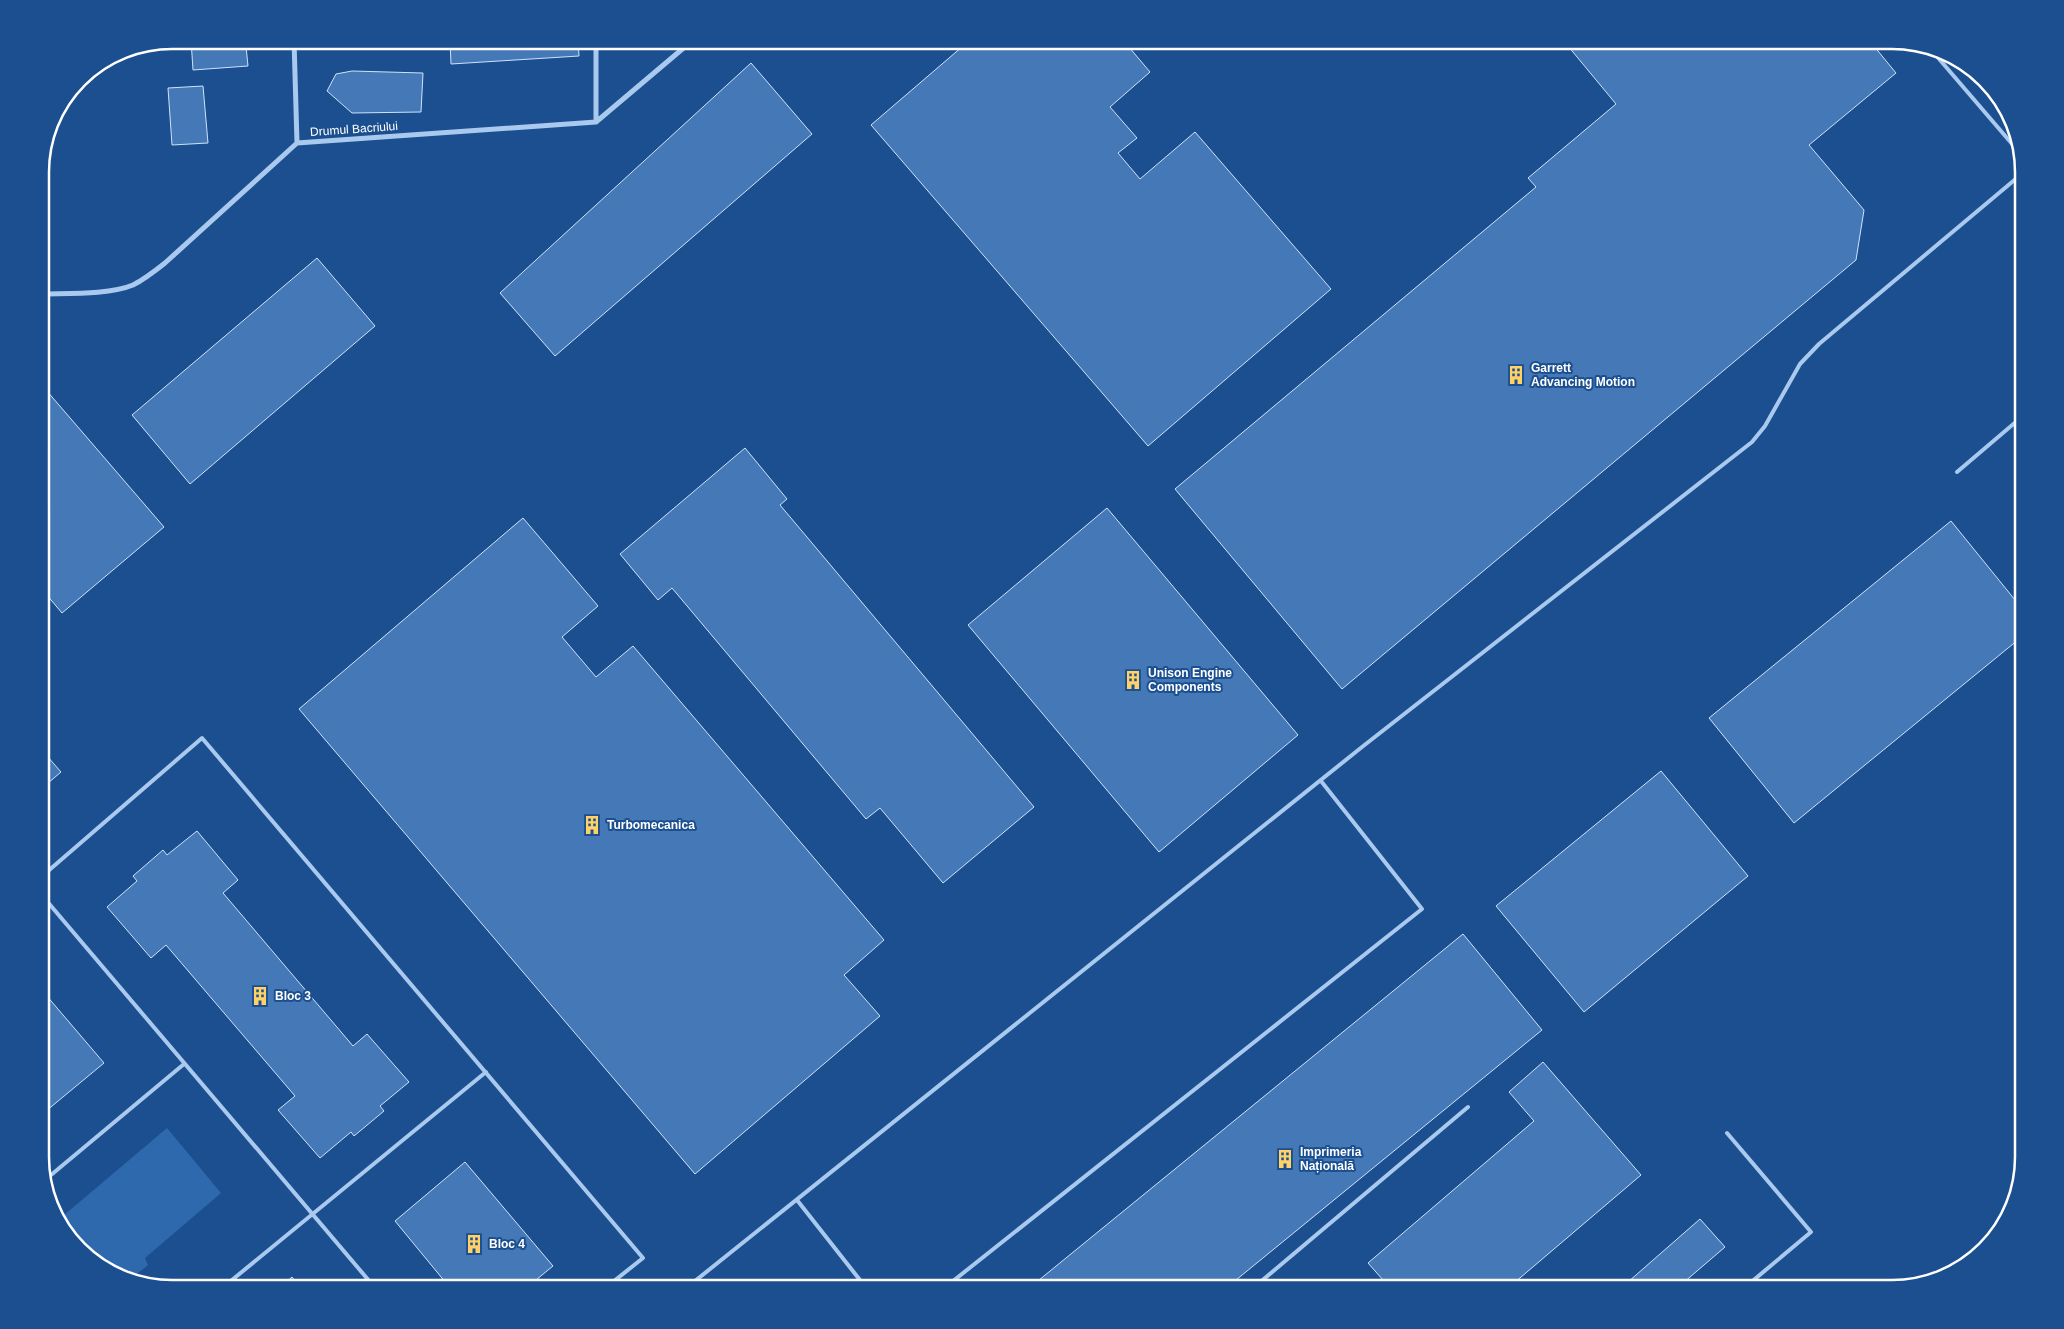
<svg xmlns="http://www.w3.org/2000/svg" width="2064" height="1329" viewBox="0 0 2064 1329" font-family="Helvetica,sans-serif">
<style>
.green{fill:#2e69ad}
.building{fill:#4478b7;stroke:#cfe3fa}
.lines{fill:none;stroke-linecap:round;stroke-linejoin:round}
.service{stroke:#a9c9ee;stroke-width:4}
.minor{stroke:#a9c9ee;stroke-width:5}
.labels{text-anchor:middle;stroke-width:4;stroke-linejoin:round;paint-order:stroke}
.street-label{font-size:12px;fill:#fff;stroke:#1b4f8f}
.poi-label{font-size:12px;font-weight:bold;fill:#fff;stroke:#1b4f8f;text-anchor:start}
.rim{fill:none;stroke:#fff;stroke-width:2.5}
</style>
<rect width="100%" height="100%" fill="#1b4f8f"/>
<path class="green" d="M 167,1128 L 221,1193 L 145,1258 L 148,1265 L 133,1277 L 99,1267 L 57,1221 Z"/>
<path class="building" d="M 191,40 L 272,40 L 272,44 L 246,46 L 248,66 L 193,70 Z
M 450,40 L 578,40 L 579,56 L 451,64 Z
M 970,40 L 1123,40 L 1150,72 L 1110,107 L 1137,138 L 1118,153 L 1140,179 L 1195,132 L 1331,289 L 1148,446 L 871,125 Z
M 1563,40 L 1869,40 L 1896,73 L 1809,145 L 1864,210 L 1856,260 L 1342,689 L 1175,489 L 1536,187 L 1528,178 L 1616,104 Z
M 751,63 L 812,134 L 555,356 L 500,293 Z
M 352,71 L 423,73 L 421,112 L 352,113 L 327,91 L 336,74 Z
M 203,86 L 208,143 L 172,145 L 168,88 Z
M 317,258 L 375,326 L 190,484 L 132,415 Z
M 40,383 L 164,527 L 62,613 L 40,587 Z
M 745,448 L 787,499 L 780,505 L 1034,807 L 943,883 L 880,808 L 866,819 L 672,588 L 658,600 L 620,554 Z
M 1107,508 L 1298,735 L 1159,852 L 968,625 Z
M 523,518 L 598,606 L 562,637 L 596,677 L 633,646 L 884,940 L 844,975 L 880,1016 L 695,1174 L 299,709 Z
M 1951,521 L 2024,611 L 2024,635 L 1794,823 L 1709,718 Z
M 40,748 L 61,772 L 40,790 Z
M 1661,771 L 1748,876 L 1584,1012 L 1496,906 Z
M 197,831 L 238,880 L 223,893 L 353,1046 L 367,1034 L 409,1082 L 380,1106 L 384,1111 L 354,1136 L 351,1132 L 320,1158 L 278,1110 L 295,1096 L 166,945 L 151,958 L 107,907 L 137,881 L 133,876 L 163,850 L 167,855 Z
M 1463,934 L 1542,1030 L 1225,1289 L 1028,1289 Z
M 40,988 L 104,1063 L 40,1116 Z
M 1543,1062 L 1641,1175 L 1507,1289 L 1391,1289 L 1368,1263 L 1534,1121 L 1509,1092 Z
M 465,1162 L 553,1266 L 525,1289 L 451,1289 L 395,1221 Z
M 1700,1219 L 1725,1247 L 1676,1289 L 1620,1289 Z
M 292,1277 L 301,1289 L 278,1289 Z
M 1326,1283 L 1331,1289 L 1319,1289 Z"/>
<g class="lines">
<path class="service" d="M 1934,53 L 2019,152
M 1957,472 L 2024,415
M 40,878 L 202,738 L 643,1258 L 604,1289
M 40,893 L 376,1289
M 1727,1133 L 1811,1232 L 1743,1289
M 45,1180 L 184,1064
M 797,1200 L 867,1289
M 221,1289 L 486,1072
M 685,1289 L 1362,747 L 1752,442 L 1765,426 L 1800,364 L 1819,344 L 2024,172
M 943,1289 L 1422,909 L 1321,781
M 1252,1289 L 1468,1107"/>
<path class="minor" d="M 294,40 L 297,143
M 596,40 L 596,122
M 40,294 C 66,293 109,295 133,285 C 145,279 155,271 165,263 L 297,143 L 596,122 L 693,40"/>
</g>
<defs>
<g id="building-bare" transform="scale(1.5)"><path d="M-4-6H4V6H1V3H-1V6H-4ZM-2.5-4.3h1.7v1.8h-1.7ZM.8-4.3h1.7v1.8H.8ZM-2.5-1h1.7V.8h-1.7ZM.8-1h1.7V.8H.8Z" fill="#ffd166" stroke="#1b4f8f" stroke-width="2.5" paint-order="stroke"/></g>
</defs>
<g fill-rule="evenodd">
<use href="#building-bare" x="1516" y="375"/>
<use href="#building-bare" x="1133" y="680"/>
<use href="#building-bare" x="592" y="825"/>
<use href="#building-bare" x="260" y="996"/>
<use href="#building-bare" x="1285" y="1159"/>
<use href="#building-bare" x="474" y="1244"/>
</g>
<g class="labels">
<g class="street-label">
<text transform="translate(354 129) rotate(-4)" y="4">Drumul Bacriului</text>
</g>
<g class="poi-label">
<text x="1531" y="372">Garrett<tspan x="1531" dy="14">Advancing Motion</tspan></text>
<text x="1148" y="677">Unison Engine<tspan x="1148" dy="14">Components</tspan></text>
<text x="607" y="829">Turbomecanica</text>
<text x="275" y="1000">Bloc 3</text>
<text x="1300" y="1156">Imprimeria<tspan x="1300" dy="14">Națională</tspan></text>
<text x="489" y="1248">Bloc 4</text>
</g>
</g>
<path d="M0 0H2064V1329H0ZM172 49H1892A123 123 0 0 1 2015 172V1157A123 123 0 0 1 1892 1280H172A123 123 0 0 1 49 1157V172A123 123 0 0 1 172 49Z" fill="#1b4f8f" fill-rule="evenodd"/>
<path class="rim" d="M172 49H1892A123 123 0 0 1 2015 172V1157A123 123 0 0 1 1892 1280H172A123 123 0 0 1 49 1157V172A123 123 0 0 1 172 49Z"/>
</svg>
